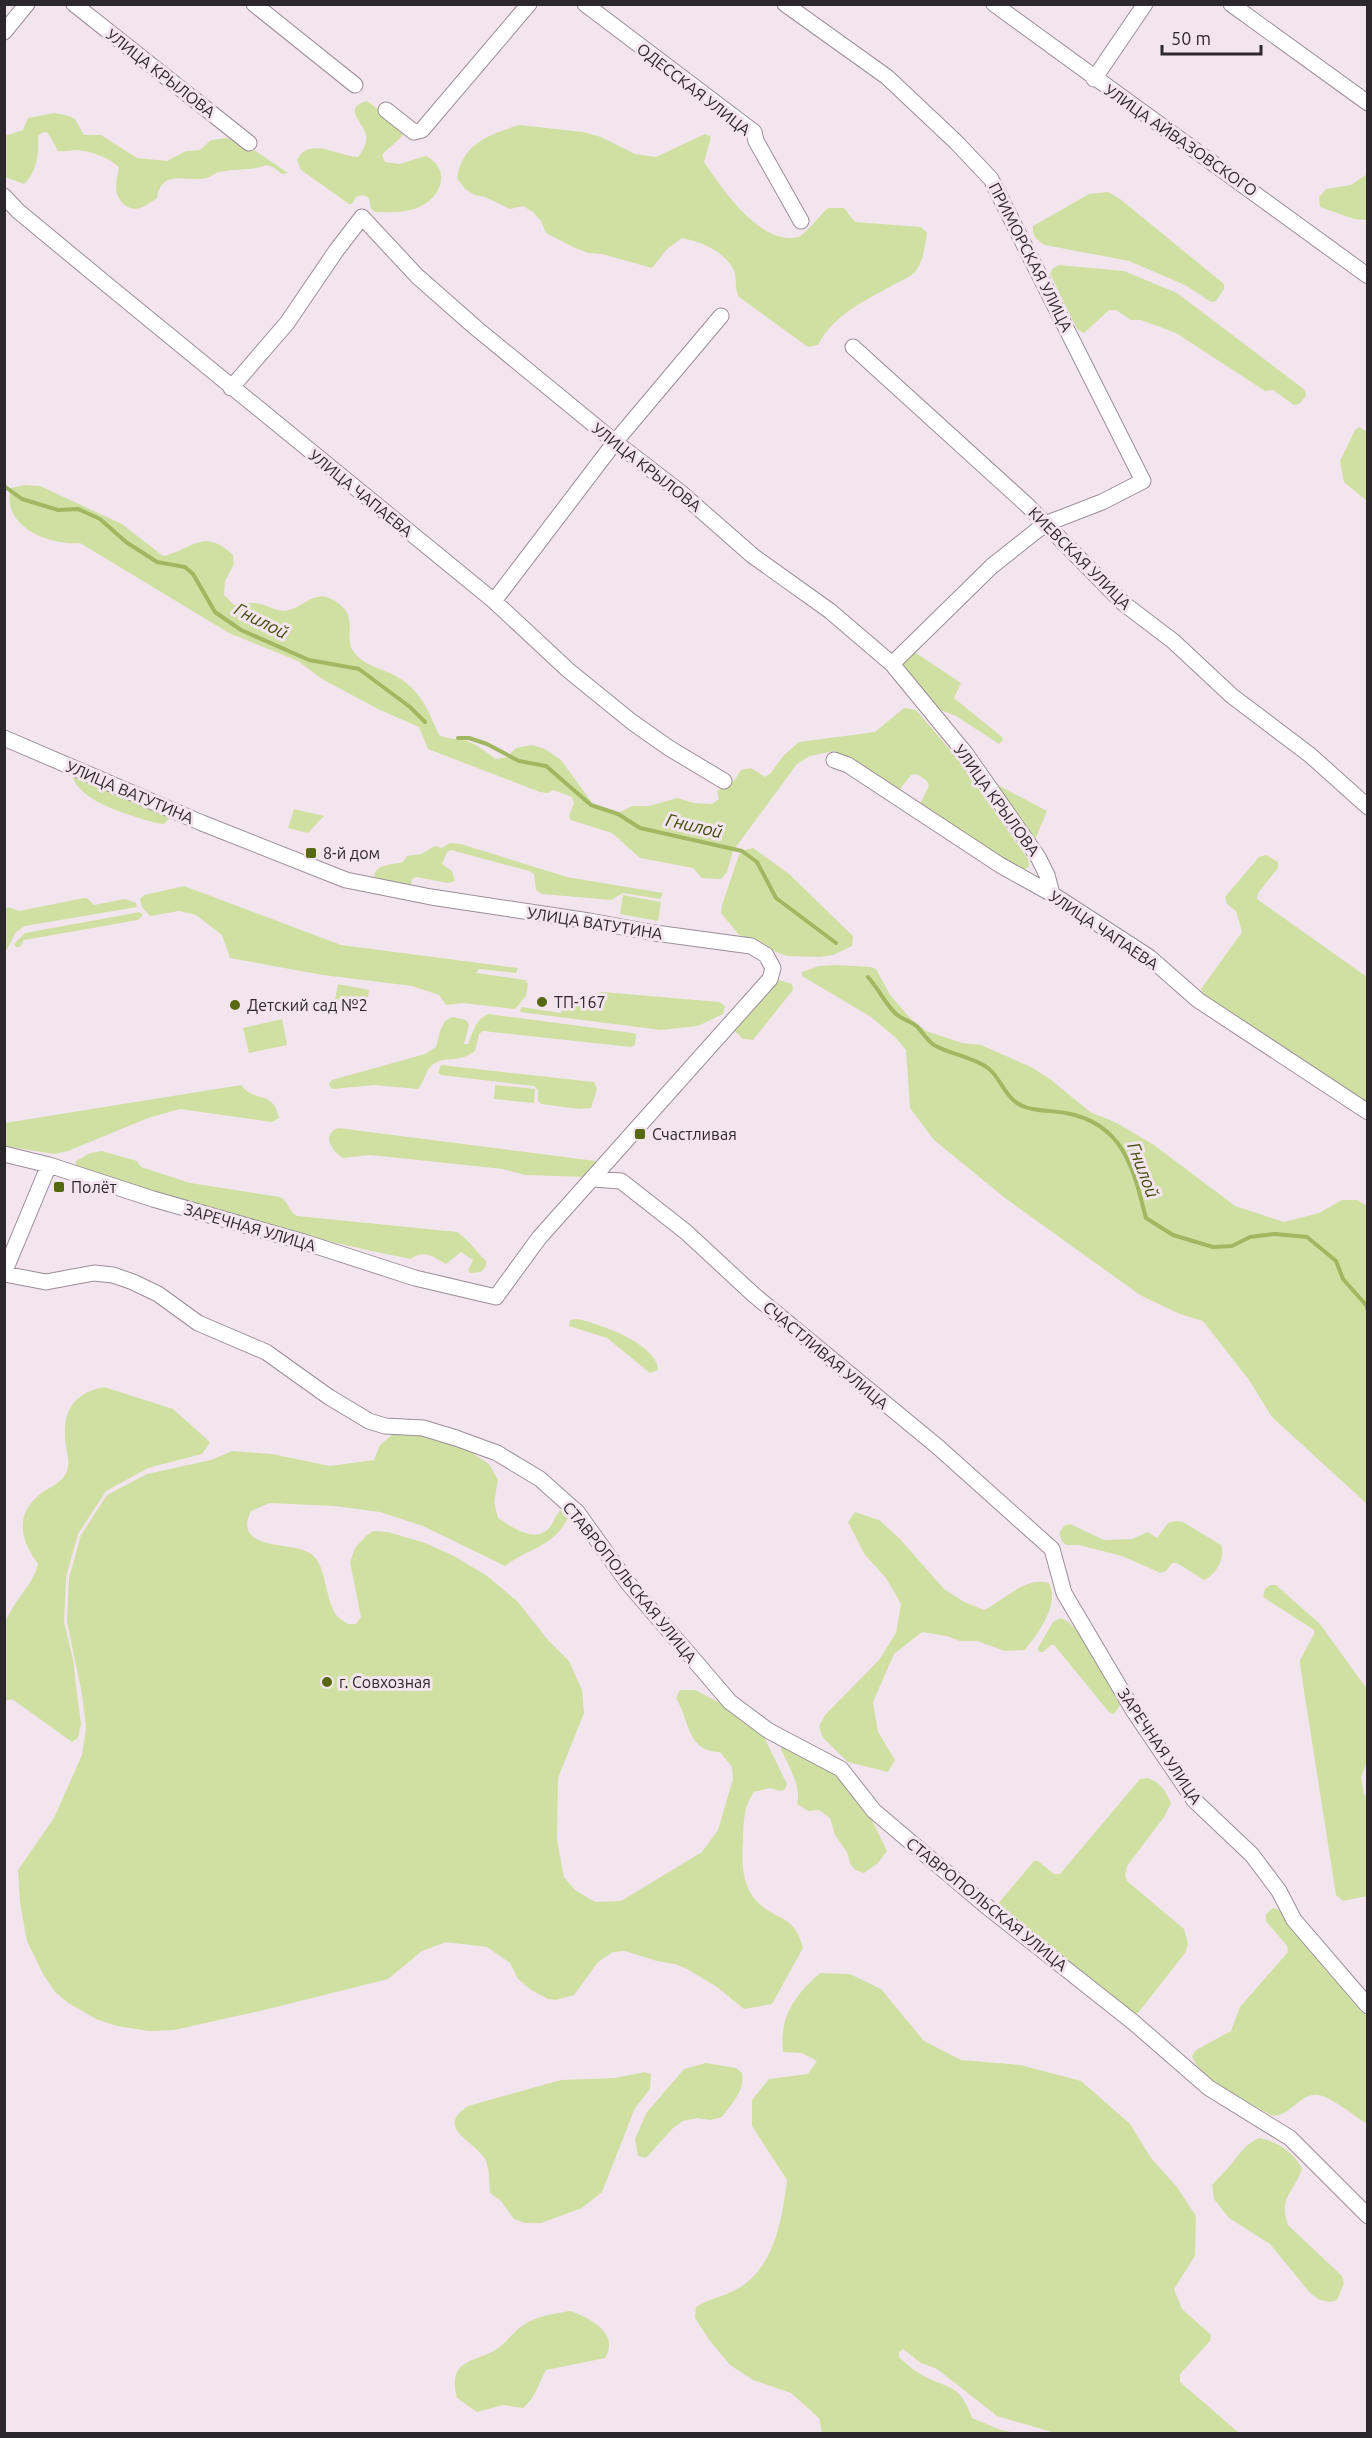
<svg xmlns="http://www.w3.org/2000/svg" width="1372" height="2438" viewBox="0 0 1372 2438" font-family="Ubuntu,sans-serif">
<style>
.green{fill:#d0e0a3}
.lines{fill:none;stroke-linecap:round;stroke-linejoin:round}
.stream{stroke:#a2b761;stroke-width:4}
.street-casing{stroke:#9b8e97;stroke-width:17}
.street{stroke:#fff;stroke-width:15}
.poi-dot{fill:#586811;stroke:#f3e5ee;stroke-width:2}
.labels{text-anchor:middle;stroke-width:6;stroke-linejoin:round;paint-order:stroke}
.street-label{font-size:16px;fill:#2c272b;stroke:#f3e5ee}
.poi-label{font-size:16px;fill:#2c272b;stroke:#f3e5ee;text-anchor:start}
.water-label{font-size:18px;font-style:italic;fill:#3f4b0a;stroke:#f3e5ee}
</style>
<rect width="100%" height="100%" fill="#f3e5ee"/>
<path class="green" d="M 367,101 L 405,130 C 402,140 389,146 382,155 L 385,162 L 399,164 L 426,156 C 456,172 437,205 410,210 C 399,213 386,212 375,212 L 371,209 L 369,198 L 363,195 L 356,197 L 352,204 L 349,204 L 301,170 L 297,160 C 309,136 338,156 358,157 C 363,150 367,144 366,135 C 364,123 341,108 367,101 Z
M 54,113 L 66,115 L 75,119 L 84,135 L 101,135 L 137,158 L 167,161 L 186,151 L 200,150 L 211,140 L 227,138 L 245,144 L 288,173 L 282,174 L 273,167 L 266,165 C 252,171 235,168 219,172 C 215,173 211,177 207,178 C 187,183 162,167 157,198 C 152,201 146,206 140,208 C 127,212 115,198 116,186 C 116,179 118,173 119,167 C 109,158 91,151 78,150 C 71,150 66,152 58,151 L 48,133 L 43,132 L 38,136 C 39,153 37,172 24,184 L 5,177 L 5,136 L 23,130 L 28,118 Z
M 519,125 L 583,132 L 601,137 L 635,154 L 656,157 L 705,134 L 711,137 L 704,162 C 722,188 760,246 798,237 C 805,235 820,215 828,208 L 844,208 L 855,222 L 921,227 L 927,233 C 925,245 923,264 914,273 C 908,278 900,281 893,285 C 865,301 834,314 818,345 L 808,347 L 739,297 C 734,288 737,282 735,274 C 728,252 702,242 682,238 L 667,249 L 652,268 L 602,254 L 588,253 L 573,247 L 546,233 L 541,221 L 533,212 L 523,206 L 510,209 L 485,197 L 475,195 L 465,189 L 457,178 C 463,143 488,135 519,125 Z
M 1367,174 L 1367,220 L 1354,219 L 1320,207 L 1319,197 L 1326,189 L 1351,185 Z
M 1108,192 L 1120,199 L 1224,284 L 1224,289 L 1216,301 L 1211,302 L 1185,285 L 1129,261 L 1045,245 C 1037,240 1032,237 1033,226 L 1089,194 Z
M 1059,265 L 1124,271 L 1177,293 L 1305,390 L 1306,396 L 1299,404 L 1294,405 L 1273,390 L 1265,391 L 1176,333 L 1141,320 L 1131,320 L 1116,310 L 1109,310 L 1084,333 L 1077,329 L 1050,274 L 1053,268 Z
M 1359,427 L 1367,432 L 1367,501 L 1344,482 L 1340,461 L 1355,430 Z
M 24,485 L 40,486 L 122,524 L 163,556 C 193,549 204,527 233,555 L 234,564 L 225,581 L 224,595 L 234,605 C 243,603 252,602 261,604 C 272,607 279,614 292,609 C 304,605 314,592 329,598 C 364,614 341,634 354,652 C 363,665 380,668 394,675 C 421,690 427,708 439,735 C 449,740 457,738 467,741 C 477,744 487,753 496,759 L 507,757 L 516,748 L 532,745 L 545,749 L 561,760 L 593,804 L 606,812 L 618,813 L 632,806 L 649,806 L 677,798 L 694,803 L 712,804 L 719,799 L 717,791 L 734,781 L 741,770 L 751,768 L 765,777 L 770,774 L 784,755 L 799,742 L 875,732 L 904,708 L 916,710 L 957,758 L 1028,859 L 1029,866 L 1022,873 L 920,804 L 929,786 L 927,781 L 917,774 L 911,775 L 900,789 L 895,789 L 834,751 L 810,756 L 797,764 L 733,851 L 727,872 L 721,879 L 702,878 L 693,868 L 640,858 L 612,833 L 571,820 L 569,816 L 574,803 L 572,797 L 553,790 L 548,793 L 540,792 L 428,749 L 419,727 L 378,709 L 322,679 L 298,661 L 229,633 L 80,543 C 51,546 0,527 11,488 Z
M 913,651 L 961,683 L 954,698 L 1002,737 L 1003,740 L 999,744 L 956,716 L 938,709 L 900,667 L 900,661 Z
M 77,774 L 169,815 L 169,819 L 164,824 L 156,823 C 131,815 86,805 73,779 Z
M 994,783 L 1047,811 L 1035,840 Z
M 294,809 L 324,816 L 308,833 L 288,828 Z
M 450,843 L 461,844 L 567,877 L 663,893 L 660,899 L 623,893 L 611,900 L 542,894 L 536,890 L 534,874 L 529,871 L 451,850 L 447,852 L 442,864 L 452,871 L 455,881 L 448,883 L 416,877 L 412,879 L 410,888 L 375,882 C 370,864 391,865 403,862 L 407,856 L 421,854 L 435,846 L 442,848 Z
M 753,848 L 788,873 L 853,936 L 852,946 L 833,955 L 820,957 L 787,956 L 776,952 L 761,942 L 739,935 L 721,913 L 722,905 L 739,855 L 745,850 Z
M 1266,855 L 1278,862 L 1278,868 L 1258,893 L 1257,899 L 1367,977 L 1367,1103 L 1204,995 L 1201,989 L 1242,932 L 1236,911 L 1227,904 L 1225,897 L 1259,857 Z
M 184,886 L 341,945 L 518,968 L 516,973 L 479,969 L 476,973 L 525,980 L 528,984 L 526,996 L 515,1009 L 463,1003 L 446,1005 L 439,995 L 412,986 L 323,975 L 230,958 L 222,935 L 196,915 L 179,911 L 150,916 L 142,907 L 140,899 L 144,895 Z
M 623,895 L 661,902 L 658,921 L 620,914 Z
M 84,898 L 87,898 L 94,905 L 125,899 L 136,903 L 137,907 L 25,926 L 16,932 L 5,953 L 5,909 L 8,907 L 19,911 Z
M 140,912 L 143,915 L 138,920 L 24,940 L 20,947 L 16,947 L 14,944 L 25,933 Z
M 837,965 L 871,967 L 876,969 L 890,995 L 912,1020 L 926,1031 L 962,1043 L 981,1045 L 1031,1067 L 1050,1079 L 1090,1112 L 1117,1123 L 1154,1145 L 1235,1206 L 1284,1222 L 1319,1213 L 1342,1200 L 1357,1200 L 1367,1206 L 1367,1504 L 1272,1417 L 1249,1380 L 1203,1321 L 1180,1314 L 1140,1295 L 1005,1198 L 934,1140 L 910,1108 L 906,1050 L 896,1038 L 871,1017 L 802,976 L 802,972 L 819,966 Z
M 776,979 L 792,984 L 793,990 L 753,1040 L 743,1039 L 733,1029 Z
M 338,984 L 369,990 L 367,1004 L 335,999 Z
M 603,992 L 719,1002 L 725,1006 L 723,1014 L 698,1026 L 661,1030 L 520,1012 L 521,1007 L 561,1013 L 564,1005 C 577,1000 589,993 603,992 Z
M 488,1014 L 633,1033 L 636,1034 L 635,1045 L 631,1047 L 483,1031 L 479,1034 L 475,1051 C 458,1063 452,1056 437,1062 C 424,1068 426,1081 418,1089 L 374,1085 L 333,1089 L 330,1087 L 329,1083 L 332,1080 L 425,1054 L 436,1047 L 440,1031 L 445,1021 L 452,1017 L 466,1020 L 469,1025 L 464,1044 L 468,1044 C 473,1032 475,1020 488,1014 Z
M 282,1019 L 287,1045 L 249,1053 L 243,1028 Z
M 441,1065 L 594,1082 L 597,1089 L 591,1108 L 579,1109 L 541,1104 L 538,1101 L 538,1090 L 534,1086 L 441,1075 L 438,1073 Z
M 241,1085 C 256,1104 273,1089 279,1118 L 272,1122 L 180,1109 L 148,1118 L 68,1151 L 55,1154 L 5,1146 L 5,1123 Z
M 495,1085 L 535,1089 L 534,1103 L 494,1099 Z
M 338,1128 L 596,1161 L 600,1164 L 588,1177 L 525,1175 L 503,1169 L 370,1155 L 343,1158 C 332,1151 321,1135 338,1128 Z
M 102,1151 L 137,1161 L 141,1167 L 190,1183 L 280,1197 C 289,1202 289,1212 297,1216 L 457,1232 C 469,1240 476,1251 486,1261 L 486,1266 L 481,1272 L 470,1273 L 468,1270 L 473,1260 L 461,1252 L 446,1264 C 433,1257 424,1249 411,1259 C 297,1237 185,1204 76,1166 L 76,1161 L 90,1153 Z
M 577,1319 C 598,1323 658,1344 658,1370 L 650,1373 L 607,1338 L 569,1326 L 570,1320 Z
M 104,1387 L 173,1409 L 210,1442 L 202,1454 L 148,1468 L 106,1491 L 78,1534 L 66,1577 L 64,1622 L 73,1659 L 77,1694 L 81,1724 L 78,1738 L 72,1742 L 12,1699 L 5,1701 C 4,1683 1,1640 5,1625 C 11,1602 32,1588 38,1564 C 21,1541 14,1516 39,1495 C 47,1488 59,1485 65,1475 C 72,1463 66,1452 65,1439 C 63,1409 75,1393 104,1387 Z
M 394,1433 L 429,1435 L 466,1449 L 489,1464 L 498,1480 L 494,1502 L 498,1518 C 513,1528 539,1546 552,1524 C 556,1517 556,1513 563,1509 L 570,1514 C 553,1549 533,1545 505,1566 L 423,1526 L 380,1512 L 334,1506 L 270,1503 L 251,1511 C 232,1551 290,1541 310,1553 C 327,1563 324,1599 337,1616 C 340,1619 345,1622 348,1624 L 356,1624 L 361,1617 L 350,1562 L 355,1548 L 366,1536 L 373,1531 L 388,1532 L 425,1543 L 454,1556 L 487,1576 L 518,1602 L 548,1640 L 569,1661 L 582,1690 L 584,1713 L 558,1778 L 557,1840 L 564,1877 L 575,1890 L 595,1902 L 621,1901 L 702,1852 L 718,1830 L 733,1779 L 732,1767 L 720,1752 C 687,1752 690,1721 676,1698 L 680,1690 L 695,1690 L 726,1706 L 756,1730 L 764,1737 L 787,1784 L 785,1789 L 781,1791 L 770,1788 L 754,1792 C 743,1808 744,1821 743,1840 C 741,1864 742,1891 763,1907 C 785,1923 794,1917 803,1948 L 772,2004 L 744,2009 L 717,1987 L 687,1969 L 675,1964 L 657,1961 L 625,1951 L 613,1952 L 598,1962 L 574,1995 L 556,2000 L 548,1999 L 531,1990 L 518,1979 L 510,1963 L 487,1947 L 446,1942 L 422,1951 L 388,1979 L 268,2009 L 174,2030 L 149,2031 L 117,2026 L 96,2019 L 68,2003 L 55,1992 L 43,1974 L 27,1941 L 20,1903 L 18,1870 L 54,1818 L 82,1755 L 86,1728 L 82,1694 L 67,1622 L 69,1578 L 81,1535 L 107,1495 L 147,1474 L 211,1460 L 232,1451 L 272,1454 L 330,1466 L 374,1460 L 380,1445 Z
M 855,1512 L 879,1520 L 900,1539 L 944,1589 L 964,1602 L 984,1610 C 1004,1600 1026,1576 1049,1583 C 1060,1605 1038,1633 1025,1650 L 1005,1651 L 977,1641 L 960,1641 L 947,1636 L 922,1632 L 894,1654 L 873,1702 L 878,1732 L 895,1760 L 888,1772 L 848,1762 L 823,1738 L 819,1726 L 825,1715 L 879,1660 L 896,1633 L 901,1604 L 886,1578 L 865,1555 L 848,1522 Z
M 1176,1521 L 1183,1522 L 1221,1545 C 1226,1557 1216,1575 1204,1580 L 1177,1563 L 1172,1563 L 1166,1571 L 1161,1573 L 1122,1556 L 1079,1545 L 1066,1545 L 1062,1541 L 1059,1533 L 1064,1526 L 1070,1524 L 1104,1540 L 1132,1539 L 1148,1532 L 1157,1538 L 1168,1523 Z
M 1270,1585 L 1276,1585 L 1320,1624 L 1367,1689 L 1367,1761 L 1361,1777 L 1364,1794 L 1367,1798 L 1367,1896 L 1343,1901 L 1336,1895 L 1300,1665 L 1300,1660 L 1314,1634 L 1314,1630 L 1266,1599 L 1263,1596 L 1265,1589 Z
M 1060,1618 C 1082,1623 1109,1684 1121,1704 L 1114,1714 L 1109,1712 L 1054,1645 L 1051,1645 L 1043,1652 L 1039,1652 L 1038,1648 L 1053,1622 Z
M 782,1745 L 836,1772 L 869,1814 L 887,1851 L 878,1863 L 864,1873 L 855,1870 L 850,1863 L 847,1852 L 835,1835 L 830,1818 L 819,1810 L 808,1811 L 797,1804 C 802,1786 788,1766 781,1749 Z
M 1148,1778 C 1161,1783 1165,1790 1171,1803 L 1164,1817 L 1127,1866 L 1125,1875 L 1127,1881 L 1184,1929 L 1188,1944 L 1185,1953 L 1138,2013 L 1134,2013 L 999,1909 L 997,1905 L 1034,1861 L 1038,1861 L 1054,1874 L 1060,1874 L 1140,1779 Z
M 1273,1908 L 1281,1911 L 1367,2017 L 1367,2124 C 1356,2117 1330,2096 1318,2095 C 1299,2092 1290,2119 1271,2115 C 1249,2102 1200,2081 1192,2056 L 1196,2050 L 1231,2031 L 1240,2007 L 1288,1952 L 1287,1946 L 1266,1921 L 1266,1914 Z
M 820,1973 L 850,1974 L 881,1989 L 924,2041 L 961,2060 L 1020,2065 L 1081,2081 L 1130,2124 L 1151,2158 L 1177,2187 L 1196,2216 L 1195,2256 L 1174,2289 L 1182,2309 L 1211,2335 L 1210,2341 L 1180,2374 L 1180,2382 L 1239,2433 L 1058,2434 L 997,2416 L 937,2369 L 921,2363 L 903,2349 L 899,2352 L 899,2357 C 905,2362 911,2368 917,2372 C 945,2390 959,2380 972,2418 L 1001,2430 L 1016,2433 L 822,2433 L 819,2418 L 791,2393 L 753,2380 L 730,2365 L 710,2341 L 695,2318 L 696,2307 C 710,2298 726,2296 739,2288 C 775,2266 782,2219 787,2180 L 752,2126 L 752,2100 L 769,2079 L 808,2074 L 817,2061 L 802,2053 L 783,2052 C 779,2017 795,1995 820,1973 Z
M 706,2063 L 736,2068 L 742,2073 C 745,2091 732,2103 722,2117 L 710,2120 L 697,2118 L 683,2121 L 672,2129 L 646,2158 L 638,2156 L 635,2139 L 647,2112 L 684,2069 Z
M 645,2072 L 651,2074 L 650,2089 L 635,2108 L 602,2192 L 582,2208 L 541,2223 L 525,2223 L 514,2219 L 501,2201 L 490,2193 C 489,2182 490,2169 485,2159 C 474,2140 434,2129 468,2106 L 561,2080 L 615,2078 Z
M 1259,2138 C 1277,2141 1295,2153 1302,2169 C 1294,2192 1278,2198 1288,2225 L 1342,2276 L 1344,2283 L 1337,2300 L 1330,2302 L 1320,2300 L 1311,2294 L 1270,2244 L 1229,2218 L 1214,2199 L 1212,2185 C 1219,2177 1227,2170 1233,2162 C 1241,2152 1246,2144 1259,2138 Z
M 571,2311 C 591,2319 620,2333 605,2358 L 546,2370 C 538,2384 535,2399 523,2408 L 503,2405 L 477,2412 L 457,2398 C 446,2356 479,2363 498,2348 C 505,2344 509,2337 515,2332 C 530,2317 550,2314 571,2311 Z"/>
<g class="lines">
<path class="stream" d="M 4,486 L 22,499 L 58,510 L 78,509 L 100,519 L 126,542 L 157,562 L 185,567 L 193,574 L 215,612 L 241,630 L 309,660 L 359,669 L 410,707 L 425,722
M 458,738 L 469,738 L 487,744 L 519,761 L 546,766 L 591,805 L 618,814 L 640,828 L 742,851 L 757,862 L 776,898 L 836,943
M 868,977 C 878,988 885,1003 895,1013 C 901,1019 908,1020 915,1025 C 922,1030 926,1040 934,1045 C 951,1055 971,1056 988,1068 C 1000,1077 1004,1095 1017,1103 C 1030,1112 1051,1110 1066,1113 C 1124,1124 1133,1168 1146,1218 L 1173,1235 L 1213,1247 L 1232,1246 L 1250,1237 L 1275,1234 L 1307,1237 L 1336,1261 L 1343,1279 L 1366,1305 L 1368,1310"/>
<g class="street-casing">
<path id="street" d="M 74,4 L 249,143
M 254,4 L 355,85
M 585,4 L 754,132 L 756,141 L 801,221
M 785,4 L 887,77 L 956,142 L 991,179 L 1143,481 L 1102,502 L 1045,524 L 992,566 L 892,664
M 994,4 L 1368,276
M 1231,4 L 1368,103
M 4,32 L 27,4
M 1094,79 L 1145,4
M 386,110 L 414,132 L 422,130 L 529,4
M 4,196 L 18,211 L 105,283 L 494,601 L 568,670 L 632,722 L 669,748 L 724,781
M 853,347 L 1027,505 L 1123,603 L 1173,641 L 1232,696 L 1310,755 L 1368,807
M 231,388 L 287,323 L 336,251 L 362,217 L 417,276 L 476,328 L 615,442 L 680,492 L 753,556 L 830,611 L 892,664 L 966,754 L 1038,857 L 1047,875 L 1052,894
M 494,601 L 615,442 L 721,316
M 4,738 L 202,823 L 346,880 L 431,897 L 589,921 L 655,933 L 751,946 L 766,955 L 773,968 L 770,979 L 539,1238 L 496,1297 L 415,1278 L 307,1243 L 153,1199 L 49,1165 L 4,1154
M 834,760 L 848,765 L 1000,865 L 1052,894 L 1149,957 L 1198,1000 L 1368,1112
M 593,1179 L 621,1181 L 686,1232 L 754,1295 L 938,1447 L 1052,1549 L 1064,1593 L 1133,1710 L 1194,1800 L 1252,1855 L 1279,1891 L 1294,1920 L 1368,2006
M 4,1273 L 49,1165
M 4,1274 L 46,1282 L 94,1273 L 113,1275 L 133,1282 L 158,1294 L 198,1323 L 266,1352 L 329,1397 L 369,1421 L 385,1426 L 423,1428 L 456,1438 L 497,1453 L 540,1479 L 577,1512 L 628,1583 L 730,1702 L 769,1731 L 841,1769 L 874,1811 L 985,1905 L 1133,2022 L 1209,2088 L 1290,2138 L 1368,2216"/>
</g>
<use href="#street" class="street"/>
</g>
<g class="poi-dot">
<rect x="305" y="847" width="12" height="12" rx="3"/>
<circle cx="542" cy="1002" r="6"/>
<circle cx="235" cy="1005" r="6"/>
<rect x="634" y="1128" width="12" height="12" rx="3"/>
<rect x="53" y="1181" width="12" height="12" rx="3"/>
<circle cx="327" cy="1682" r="6"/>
</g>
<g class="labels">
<g class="street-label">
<text transform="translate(161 73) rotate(38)" y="6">УЛИЦА КРЫЛОВА</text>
<text transform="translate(694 89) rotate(38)" y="6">ОДЕССКАЯ УЛИЦА</text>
<text transform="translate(1181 140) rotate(35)" y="6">УЛИЦА АЙВАЗОВСКОГО</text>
<text transform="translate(1031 257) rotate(63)" y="6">ПРИМОРСКАЯ УЛИЦА</text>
<text transform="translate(647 467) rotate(38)" y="6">УЛИЦА КРЫЛОВА</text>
<text transform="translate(361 493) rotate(39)" y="6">УЛИЦА ЧАПАЕВА</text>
<text transform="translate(1080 558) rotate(45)" y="6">КИЕВСКАЯ УЛИЦА</text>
<text transform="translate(130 792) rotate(23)" y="6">УЛИЦА ВАТУТИНА</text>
<text transform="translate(997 800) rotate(54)" y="6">УЛИЦА КРЫЛОВА</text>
<text transform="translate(595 923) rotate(9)" y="6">УЛИЦА ВАТУТИНА</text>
<text transform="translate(1104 930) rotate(34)" y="6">УЛИЦА ЧАПАЕВА</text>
<text transform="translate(250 1227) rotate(16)" y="6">ЗАРЕЧНАЯ УЛИЦА</text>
<text transform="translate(826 1355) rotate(40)" y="6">СЧАСТЛИВАЯ УЛИЦА</text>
<text transform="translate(630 1582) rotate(51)" y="6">СТАВРОПОЛЬСКАЯ УЛИЦА</text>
<text transform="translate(1160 1746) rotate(56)" y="6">ЗАРЕЧНАЯ УЛИЦА</text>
<text transform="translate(987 1904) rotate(39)" y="6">СТАВРОПОЛЬСКАЯ УЛИЦА</text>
</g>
<g class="poi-label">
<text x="323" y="859">8-й дом</text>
<text x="554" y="1008">ТП-167</text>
<text x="247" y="1011">Детский сад №2</text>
<text x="652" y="1140">Счастливая</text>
<text x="71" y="1193">Полёт</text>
<text x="339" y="1688">г. Совхозная</text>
</g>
<g class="water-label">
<text transform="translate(261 621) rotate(27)" y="6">Гнилой</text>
<text transform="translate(694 826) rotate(13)" y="6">Гнилой</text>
<text transform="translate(1143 1170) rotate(69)" y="6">Гнилой</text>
</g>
</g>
<rect width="1372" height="2438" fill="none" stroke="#2c272b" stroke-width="12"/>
<path d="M1162 45v9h99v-9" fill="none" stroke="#2c272b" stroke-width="3"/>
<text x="1171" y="45" font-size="18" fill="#2c272b" stroke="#f3e5ee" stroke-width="4.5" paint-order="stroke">50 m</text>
</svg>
